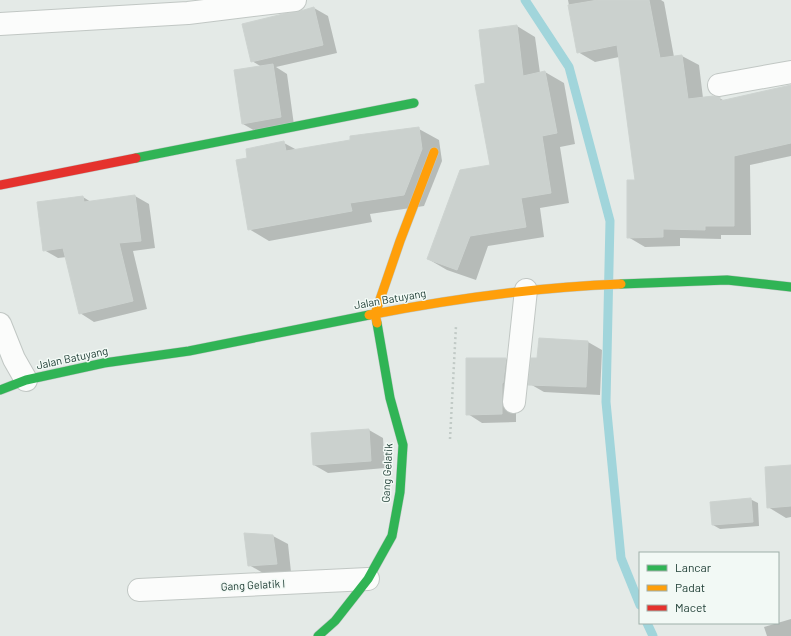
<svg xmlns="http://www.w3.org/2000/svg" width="791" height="636" viewBox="0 0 791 636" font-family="Barlow,sans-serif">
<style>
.shadow{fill:#0003}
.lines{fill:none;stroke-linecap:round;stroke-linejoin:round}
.stream{stroke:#a1d5db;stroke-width:9}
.building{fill:#cbd1ce;stroke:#cdd3d0}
.street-casing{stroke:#c1c7c4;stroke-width:24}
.fast-casing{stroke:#bfc7c4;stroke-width:10}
.slow-casing{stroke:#bfc7c4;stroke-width:10}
.jam-casing{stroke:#bfc7c4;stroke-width:10}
.path{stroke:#c1cac6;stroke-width:2.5;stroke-dasharray:2 3;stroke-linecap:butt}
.street{stroke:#fbfcfb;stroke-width:22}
.fast{stroke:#30b455;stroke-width:9}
.slow{stroke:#ff9f0a;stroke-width:9}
.jam{stroke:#e5322d;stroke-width:9}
.labels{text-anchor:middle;stroke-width:3;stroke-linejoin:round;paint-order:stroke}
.street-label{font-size:11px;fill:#203f36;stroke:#f2f9f5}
</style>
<rect width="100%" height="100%" fill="#e4eae7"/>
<path class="shadow" d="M 568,0 L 661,0 L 664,2 L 674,57 L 682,56 L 699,65 L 703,98 L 719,98 L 725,101 L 791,86 L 791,156 L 750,165 L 751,235 L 721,235 L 721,239 L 680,238 L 680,246 L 645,247 L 628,237 L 636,181 L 619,57 L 595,62 L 578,52 Z
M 314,8 L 328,16 L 337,53 L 276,67 L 287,74 L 294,125 L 257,132 L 243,124 L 262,67 L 252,61 L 297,13 Z
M 517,26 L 535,37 L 540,73 L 545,72 L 564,83 L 575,144 L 560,147 L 569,203 L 540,208 L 544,237 L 488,246 L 476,280 L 447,270 L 428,259 L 491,166 L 487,83 Z
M 419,129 L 439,140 L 442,161 L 424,206 L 370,214 L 372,222 L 269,241 L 249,229 L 248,159 L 284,143 L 297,150 Z
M 135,196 L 149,204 L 155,248 L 133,251 L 147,309 L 94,322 L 80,313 L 67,257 L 58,258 L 44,250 L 38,203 L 83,197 L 91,202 Z
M 588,342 L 602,350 L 600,395 L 544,392 L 530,384 L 538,359 Z
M 506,359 L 520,367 L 516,391 L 516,422 L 482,423 L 468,414 Z
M 369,430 L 383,438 L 385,468 L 328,473 L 314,465 Z
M 791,466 L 791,517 L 786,518 L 768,507 Z
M 750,499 L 758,503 L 759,526 L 720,529 L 713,525 Z
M 245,534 L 273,536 L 288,544 L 291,572 L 263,573 L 249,565 Z
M 791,619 L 791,636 L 767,636 L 764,627 Z"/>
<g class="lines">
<path class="stream" d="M 525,0 L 569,67 L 610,221 L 606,402 L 621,558 L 640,605
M 647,623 L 653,636"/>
</g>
<path class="building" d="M 598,0 L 649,0 L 660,58 L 682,55 L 688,99 L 713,96 L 720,97 L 720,101 L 791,85 L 791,143 L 734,156 L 734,226 L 705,226 L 705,230 L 663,229 L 663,237 L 627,238 L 627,180 L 635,180 L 617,45 L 577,53 L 568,5 Z
M 314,7 L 323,45 L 251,62 L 242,24 L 283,14 L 297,12 Z
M 517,25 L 523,76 L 545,71 L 557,133 L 542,136 L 551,193 L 521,198 L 526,227 L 470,236 L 457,270 L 427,259 L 460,170 L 490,165 L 475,85 L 485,83 L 479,30 Z
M 273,64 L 281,117 L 242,124 L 234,70 Z
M 419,127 L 422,149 L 404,195 L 350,203 L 352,211 L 248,230 L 236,160 L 247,158 L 246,149 L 284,141 L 286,151 L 350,140 L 350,136 Z
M 135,195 L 141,241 L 119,243 L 133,301 L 79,314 L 63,248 L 43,251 L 37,202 L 83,196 L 84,202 Z
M 539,338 L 588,341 L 586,387 L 528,385 L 531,358 L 537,358 Z
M 466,358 L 506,358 L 503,383 L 502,383 L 502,414 L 466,415 Z
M 369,429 L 371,461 L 313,465 L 311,433 Z
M 791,465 L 791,506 L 767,508 L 765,467 Z
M 751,498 L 753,522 L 712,525 L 710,502 Z
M 244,533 L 273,535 L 277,564 L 248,566 Z"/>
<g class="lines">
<g class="street-casing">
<path id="street" d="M 0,24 L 188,13 L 295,0
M 719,85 L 791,72
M 0,324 L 14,359 L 26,380
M 514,402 L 526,290
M 139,590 L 368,579"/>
</g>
<g class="fast-casing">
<path id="fast" d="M 136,158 L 414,103
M 621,284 L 727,280 L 791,287
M 0,390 L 26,380 L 104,363 L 189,351 L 369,315
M 318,636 L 335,621 L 368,579 L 392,536 L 400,492 L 403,445 L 390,398 L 377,323"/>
</g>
<g class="slow-casing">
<path id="slow" d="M 369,315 C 452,299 536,287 621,284
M 377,323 L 375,314 L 400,241 L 434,152"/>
</g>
<g class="jam-casing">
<path id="jam" d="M 0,185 L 136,158"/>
</g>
<path class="path" d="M 450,439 L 456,326"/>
<use href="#street" class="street"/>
<use href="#fast" class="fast"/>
<use href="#slow" class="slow"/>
<use href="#jam" class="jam"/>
</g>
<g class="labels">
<g class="street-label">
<text transform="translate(390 299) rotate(-10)" y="4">Jalan Batuyang</text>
<text transform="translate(72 358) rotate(-12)" y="4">Jalan Batuyang</text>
<text transform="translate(387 473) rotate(-87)" y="4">Gang Gelatik</text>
<text transform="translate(253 585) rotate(-3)" y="4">Gang Gelatik I</text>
</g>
</g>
<rect x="639" y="552" width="140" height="72" fill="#f2f9f5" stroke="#9eafa9"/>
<rect x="647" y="565" width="20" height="6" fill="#30b455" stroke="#9eafa9"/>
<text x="675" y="572" font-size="12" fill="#203f36">Lancar</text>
<rect x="647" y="585" width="20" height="6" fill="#ff9f0a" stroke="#9eafa9"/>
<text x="675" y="592" font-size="12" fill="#203f36">Padat</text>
<rect x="647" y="605" width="20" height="6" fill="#e5322d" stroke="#9eafa9"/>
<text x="675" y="612" font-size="12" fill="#203f36">Macet</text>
</svg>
